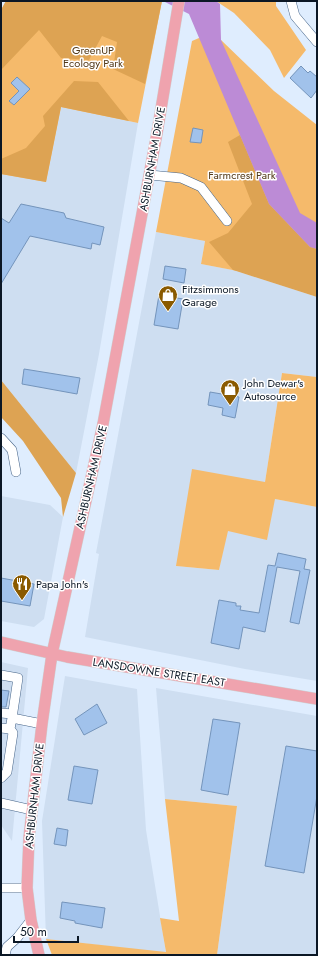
<svg xmlns="http://www.w3.org/2000/svg" width="318" height="956" viewBox="0 0 318 956" font-family="Jost,sans-serif">
<style>
.built{fill:#cedef1}
.green{fill:#f5ba6b}
.forest{fill:#dda353}
.water{fill:#bc8bd6}
.building{fill:#a1c2eb;stroke:#7494bb}
.lines{fill:none;stroke-linecap:round;stroke-linejoin:round}
.minor-casing{stroke:#466488;stroke-width:10}
.major-casing{stroke:#ced1d3;stroke-width:12}
.minor{stroke:#fff;stroke-width:9}
.major{stroke:#efa3ae;stroke-width:11}
.labels{text-anchor:middle;stroke-width:3;stroke-linejoin:round;paint-order:stroke}
.park-label{font-size:11px;fill:#523918;stroke:#fff}
.street-label{font-size:11px;fill:#0b1725;stroke:#fff}
.poi-label{font-size:11px;fill:#0b1725;stroke:#fff;text-anchor:start}
</style>
<rect width="100%" height="100%" fill="#dfedfe"/>
<path class="built" d="M 61,107 L 138,123 L 99,354 L 76,473 L 1,380 L 1,174 L 46,182 Z
M 156,232 L 205,241 L 201,264 L 233,270 L 317,297 L 317,377 L 282,373 L 265,482 L 176,566 L 219,570 L 227,531 L 275,499 L 317,507 L 317,681 L 245,669 L 85,637 L 99,554 L 96,553 Z
M 1,496 L 50,505 L 63,517 L 44,619 L 34,627 L 1,621 Z
M 1,662 L 28,668 L 12,841 L 1,825 Z
M 65,676 L 137,689 L 146,830 L 166,953 L 46,939 L 42,821 Z
M 156,688 L 317,716 L 317,955 L 217,955 L 237,806 L 165,799 Z"/>
<path class="green" d="M 6,1 L 162,1 L 138,123 L 61,107 L 46,182 L 1,174 L 1,10 Z
M 216,1 L 276,1 L 276,6 L 306,50 L 284,78 L 270,50 L 234,13 Z
M 199,38 L 221,40 L 274,91 L 317,125 L 317,286 L 201,264 L 205,241 L 156,232 L 192,41 Z
M 282,373 L 317,377 L 317,507 L 275,499 L 267,540 L 228,531 L 219,570 L 176,566 L 192,469 L 265,482 Z
M 165,799 L 237,806 L 217,955 L 52,955 L 46,939 L 166,952 L 160,918 L 179,921 Z"/>
<path class="forest" d="M 6,1 L 162,1 L 145,84 L 113,69 L 117,42 L 102,36 L 89,60 L 61,58 L 39,30 L 1,70 L 1,10 Z
M 74,81 L 98,82 L 129,121 L 61,107 L 46,182 L 1,174 L 1,159 L 26,148 L 45,126 L 43,116 Z
M 240,135 L 269,204 L 310,247 L 317,249 L 317,297 L 233,270 L 209,242 L 228,233 L 252,204 L 228,142 Z
M 1,380 L 76,473 L 63,517 L 61,498 L 23,441 L 1,417 Z"/>
<path class="water" d="M 163,1 L 216,1 L 220,4 L 221,40 L 300,213 L 317,223 L 317,249 L 310,247 L 269,204 L 189,14 Z"/>
<path class="building" d="M 301,66 L 308,73 L 310,71 L 317,77 L 317,90 L 311,98 L 290,78 Z
M 17,77 L 30,89 L 14,105 L 9,101 L 19,91 L 11,83 Z
M 193,128 L 203,130 L 201,143 L 190,142 Z
M 21,204 L 64,213 L 66,218 L 104,227 L 100,245 L 92,243 L 91,249 L 30,236 L 1,284 L 1,218 L 9,223 Z
M 165,266 L 186,269 L 184,283 L 163,279 Z
M 159,295 L 183,299 L 178,329 L 154,325 Z
M 24,369 L 80,378 L 77,394 L 22,384 Z
M 210,392 L 239,397 L 235,418 L 222,415 L 223,408 L 208,405 Z
M 278,553 L 306,559 L 304,569 L 310,570 L 299,624 L 290,622 L 300,571 L 277,567 L 265,632 L 243,627 L 239,649 L 211,643 L 219,600 L 236,603 L 236,606 L 241,606 L 240,610 L 259,613 L 268,565 L 275,566 Z
M 1,578 L 34,584 L 30,606 L 1,601 Z
M 1,690 L 9,691 L 6,707 L 1,707 Z
M 97,704 L 107,723 L 84,735 L 75,719 Z
M 213,719 L 240,723 L 228,795 L 201,790 Z
M 286,746 L 317,751 L 317,796 L 304,873 L 265,866 Z
M 74,766 L 98,770 L 92,804 L 68,800 Z
M 57,828 L 68,830 L 66,846 L 54,844 Z
M 62,902 L 105,908 L 102,928 L 75,923 L 75,921 L 60,918 Z"/>
<g class="lines">
<g class="minor-casing">
<path id="minor" d="M 291,1 L 295,16 L 317,42
M 150,175 L 181,178 L 201,187 L 227,221
M 1,438 L 12,450 L 16,472
M 1,675 L 18,678 L 12,718
M 1,713 L 12,714
M 1,728 L 10,729 L 12,718 L 42,724
M 1,778 L 7,772 L 13,733 L 10,729
M 1,803 L 32,810
M 1,888 L 27,888
M 5,955 L 7,947 L 17,938 L 31,920"/>
</g>
<g class="major-casing">
<path id="major" d="M 1,642 L 67,657 L 317,699
M 39,955 L 31,920 L 27,888 L 29,838 L 42,724 L 52,654 L 103,424 L 157,133 L 179,1"/>
</g>
<use href="#minor" class="minor"/>
<use href="#major" class="major"/>
</g>
<defs>
<g id="shop-pin" transform="scale(1)"><path d="M0 17L-7.5 6A9.5 9.5 0 1 1 7.5 6Z" fill="#8a5a00" stroke="#fff"/><path d="M-5-2.5h2.3a2.7 3.5 0 0 1 5.4 0H5L5.5 6h-11ZM-1.5-2.5h3a1.5 2.3 0 0 0-3 0Z" fill="#fff"/></g>
<g id="restaurant-pin" transform="scale(1)"><path d="M0 17L-7.5 6A9.5 9.5 0 1 1 7.5 6Z" fill="#8a5a00" stroke="#fff"/><path d="M-5-6h1v4h1v-4h1v4h1v-4h1v5L-1.5 .5V6h-2V.5L-5-1ZM5-6V6H3V1.5H1.5Q1.5-4 5-6Z" fill="#fff"/></g>
</defs>
<g fill-rule="evenodd">
<use href="#shop-pin" x="168" y="295"/>
<use href="#shop-pin" x="230" y="389"/>
<use href="#restaurant-pin" x="22" y="584"/>
</g>
<g class="labels">
<g class="park-label">
<text x="93" y="54">GreenUP<tspan x="93" dy="13">Ecology Park</tspan></text>
<text x="242" y="179">Farmcrest Park</text>
</g>
<g class="street-label">
<text transform="translate(152 159) rotate(-80)" y="4">ASHBURNHAM DRIVE</text>
<text transform="translate(91 477) rotate(-77)" y="4">ASHBURNHAM DRIVE</text>
<text transform="translate(159 672) rotate(9)" y="4">LANSDOWNE STREET EAST</text>
<text transform="translate(34 796) rotate(-84)" y="4">ASHBURNHAM DRIVE</text>
</g>
<g class="poi-label">
<text x="182" y="293">Fitzsimmons<tspan x="182" dy="13">Garage</tspan></text>
<text x="244" y="387">John Dewar's<tspan x="244" dy="13">Autosource</tspan></text>
<text x="36" y="588">Papa John's</text>
</g>
</g>
<rect width="318" height="956" fill="none" stroke="#0b1725" stroke-width="4"/>
<path d="M14 936v6h64v-6" fill="none" stroke="#0b1725" stroke-width="2"/>
<text x="20" y="936" font-size="12" fill="#0b1725" stroke="#ffffff" stroke-width="3" paint-order="stroke">50 m</text>
</svg>
